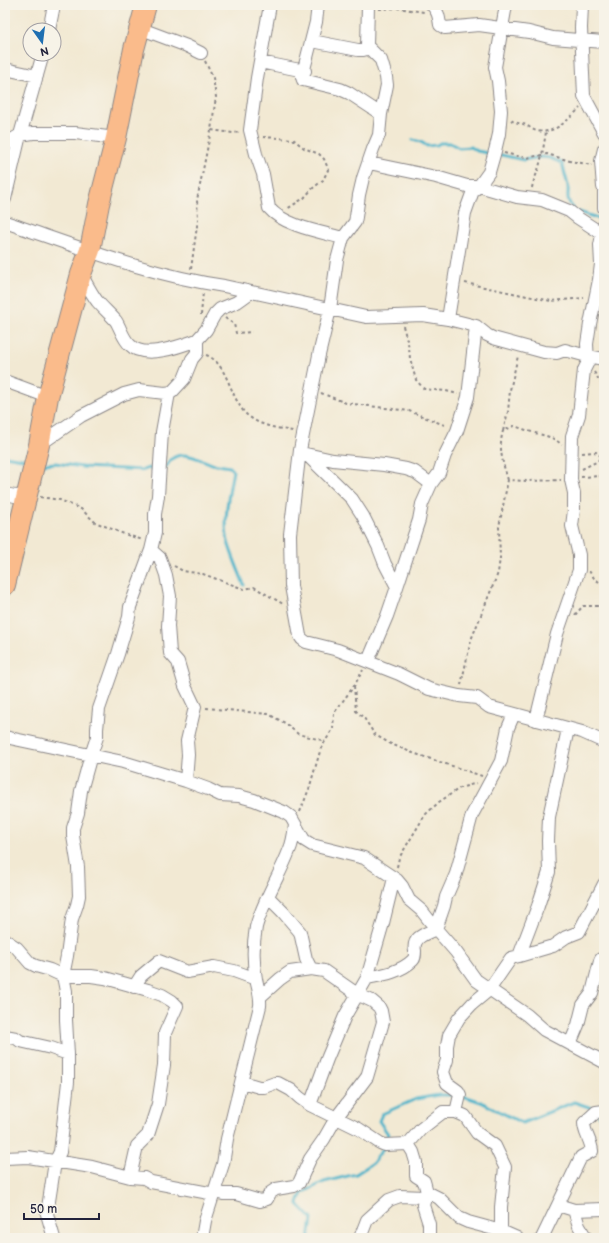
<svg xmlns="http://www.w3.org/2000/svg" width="609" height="1243" viewBox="0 0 609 1243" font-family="'Balsamiq Sans',sans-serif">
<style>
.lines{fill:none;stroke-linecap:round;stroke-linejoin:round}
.stream{stroke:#4bb4ca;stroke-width:3}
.minor-casing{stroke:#8a8687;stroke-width:14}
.trunk-casing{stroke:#8a8687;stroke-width:22}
.path{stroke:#8a8687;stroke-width:2;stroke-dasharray:3 3;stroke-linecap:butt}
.minor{stroke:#fff;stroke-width:12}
.trunk{stroke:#fabb8b;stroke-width:20}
</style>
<rect width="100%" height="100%" fill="#f7f3e8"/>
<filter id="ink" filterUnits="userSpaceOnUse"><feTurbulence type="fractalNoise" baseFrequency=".025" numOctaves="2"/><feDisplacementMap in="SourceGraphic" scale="8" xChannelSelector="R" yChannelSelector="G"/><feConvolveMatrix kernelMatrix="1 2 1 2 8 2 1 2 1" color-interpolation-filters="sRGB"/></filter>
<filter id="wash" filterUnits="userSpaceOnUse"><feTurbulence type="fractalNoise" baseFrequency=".012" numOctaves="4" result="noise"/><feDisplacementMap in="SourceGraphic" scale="16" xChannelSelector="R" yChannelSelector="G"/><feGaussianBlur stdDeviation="0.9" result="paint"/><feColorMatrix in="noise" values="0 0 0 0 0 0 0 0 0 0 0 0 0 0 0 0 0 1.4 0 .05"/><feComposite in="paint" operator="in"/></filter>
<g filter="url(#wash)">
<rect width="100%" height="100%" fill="#f2e9d3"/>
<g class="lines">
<path class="stream" d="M 413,140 L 421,142 L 427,146 L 437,145 L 440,143 L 450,143 L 459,148 L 471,147 L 477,151 L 492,154
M 497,154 L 523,160 L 541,157 L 550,158 L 562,163 C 564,170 566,178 568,186 C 569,195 565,199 573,208
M 579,212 L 597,218 L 603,223
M 5,456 L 29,460
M 42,464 L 56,463 L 82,467 L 143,470 L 149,468 L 156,471
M 164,470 C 167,466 169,461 173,458 C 185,450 200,460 212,464 C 218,465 224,466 230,467 L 233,471 C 229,491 223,522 228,542 C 232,556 239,571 244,585
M 463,1096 L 481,1102 L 522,1123 L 574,1102 L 589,1107 L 594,1111
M 599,1115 L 604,1121
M 386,1142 L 388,1134 L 379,1121 L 382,1114 L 416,1099 L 439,1095 L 457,1095
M 309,1238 L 312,1219 L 298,1204 L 302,1193 L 324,1182 L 356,1174 L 373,1163 L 384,1147"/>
</g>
</g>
<g filter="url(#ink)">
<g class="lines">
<g class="minor-casing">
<path id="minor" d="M 270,5 L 257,78 L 250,130 L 256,154 L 263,174 L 269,208 C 284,226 321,232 343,238
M 318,5 L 316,22 L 302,77 L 303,80 L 340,89 L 349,93 L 381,114
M 368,5 L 367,46 L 381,60 L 386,77 L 387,85 L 381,114 L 379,135 L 373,149 L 363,178 L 359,195 L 356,217 L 355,222 L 343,238 L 337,260 L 330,309 L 319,355 L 300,450 L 290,534 L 291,586 L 300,636 L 302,639 L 306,642 L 338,650 L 399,674 L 429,689 L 459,696 L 477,698 L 489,707 L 582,732 L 604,742
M 432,5 C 438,11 439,17 440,25 L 445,28 L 479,25 L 529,32 L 553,38 L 604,42
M 582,5 L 581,28 L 584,96 L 604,133
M 139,28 L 187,46 L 201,53
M 49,30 L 54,5
M 312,41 L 358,50 L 364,50 L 367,46
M 260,62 L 305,71
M 5,69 L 37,76
M 5,144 L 20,135 L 33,133 L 75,133 L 116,138
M 369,163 L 436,177 L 467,186 L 479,186 L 517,197 L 542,200 L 569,211 L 578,218 L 604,235
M 604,186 L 604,208
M 603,187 L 601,161 L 604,149
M 5,199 L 20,135 L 43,54
M 5,222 C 76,246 149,275 224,286 L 366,317 L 423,315 L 448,319 L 476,326 L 487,335 L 493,338 L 544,352 L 557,353 L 565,350 L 587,356 L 604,359
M 81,274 C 86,283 91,293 97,301 C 103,308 110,314 116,321 C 121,329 123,339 130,345 C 144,360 181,346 197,340
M 448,319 L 465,213 L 473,191 L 479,186 L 489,172 L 495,151 L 499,134 L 501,111 L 498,81 L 495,67 L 506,5
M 5,381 L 48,397
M 169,393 L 162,432 L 158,496 L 155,514 L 155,533 L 151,550 L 160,558 L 166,575 L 170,596 L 168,626 L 170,653 L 178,662 L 185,686 L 195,707 L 187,741 L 188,755 L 186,781
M 39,445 L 81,416 L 124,394 L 139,390 L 165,393 L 172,392 L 184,379 L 192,359 L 197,353 L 197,340 L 206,330 L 215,314 L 220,309 L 237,302 L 251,292
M 306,454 L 352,499 L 363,516 L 378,546 L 385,564 L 397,587
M 306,454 L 333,460 L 384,465 L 406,469 L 415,472 L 431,484
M 5,494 L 15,496 L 27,495
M 368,661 L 387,616 L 397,587 L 419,520 L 422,504 L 431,484 L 439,473 L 445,455 L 457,431 L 468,397 L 476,326
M 536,720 L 557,634 L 579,570 L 579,555 L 572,526 L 574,510 L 574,493 L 571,480 L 572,436 L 579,415 L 584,370 L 588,362 L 587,344 L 590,324 L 599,280 L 601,264 L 600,245 L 604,225
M 5,737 L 123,762 L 186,781 L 208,789 L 220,795 L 239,796 L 254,800 L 284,812 L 291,817 L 304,840 L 312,845 L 364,858 L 397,880 L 402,886 L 409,900 L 422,911 L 436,929 L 456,952 L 476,980 L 527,1015 L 544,1030 L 604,1062
M 268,897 L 283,912 L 300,932 L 306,959 L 311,969
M 5,940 L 17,948 L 30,963 L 36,966 L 50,970 L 63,976 L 91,976 L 105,978 L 148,990 L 162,995 L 172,1001 L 177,1006 L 165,1033 L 164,1065 L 158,1104 L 148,1135 L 137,1146 L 130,1177
M 519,956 L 553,946 L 566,937 L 579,932 L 604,884
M 367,978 L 383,923 L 394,878
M 134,987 L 141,976 L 159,961 L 187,972 L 214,967 L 234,971 L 256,979
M 5,1036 L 16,1038 L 20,1041 L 51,1048 L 68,1054
M 570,1044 L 578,1025 L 583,1005 L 592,993 L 600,961 L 601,959 L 604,958
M 242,1082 L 259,1087 L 264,1087 L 275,1083 L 278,1083 L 291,1090 L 300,1098 L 310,1105 L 359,1129 L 380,1143 L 385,1145 L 408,1144 L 421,1129 L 443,1112 L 456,1112 L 465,1116 L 477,1133 L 495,1146 L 505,1167 L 501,1207 L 501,1231
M 310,1105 L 327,1059 L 345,1016 L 367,978 C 382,975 401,972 413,960 C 415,958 415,955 415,951 C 412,937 425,934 436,929 L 444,906 L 446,897 L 456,874 L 472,815 L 501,761 L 508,728 L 514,714
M 456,1112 L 460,1095 L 458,1091 L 447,1083 L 443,1072 L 447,1060 L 447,1046 L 449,1035 L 459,1018 L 472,1004 L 489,990 L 511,958 L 519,956 L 538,906 L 549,872 L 548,841 L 549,817 L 568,729
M 408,1144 L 413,1152 L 416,1162 L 416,1176 L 424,1181 L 427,1192 L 439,1198 L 459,1218 L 468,1222 L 501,1231 L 517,1238
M 5,1158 L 28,1157 L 92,1167 L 130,1177 L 144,1178 L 151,1182 L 209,1193 L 214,1192 L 223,1194 L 236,1194 L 260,1201 L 267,1199 L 270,1193 L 276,1189 L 294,1186 L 299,1183 L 310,1159 L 324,1139 L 336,1118 L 367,1077 L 383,1022 L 381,1011 L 379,1007 L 372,1001 L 357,994 L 324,971 L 311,969 L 290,972 L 280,979 L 261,996
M 427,1192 L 423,1205 L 429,1224 L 429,1238
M 558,1205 L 574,1210 L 579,1226 L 586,1238
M 574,1210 L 604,1209
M 54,1238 L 47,1214 L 55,1162 L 60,1152 L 68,1082 L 68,1054 L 66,1020 L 66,991 L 63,976 L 67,956 L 72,919 L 77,905 L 79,896 L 78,867 L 73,836 L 73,828 L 78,813 L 81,791 L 91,755 L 97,737 L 97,729 L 99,709 L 118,654 L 129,617 L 130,607 L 151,550
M 202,1238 L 205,1221 L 223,1164 L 227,1139 L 260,1006 C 261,996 258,989 256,979 C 253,963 253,944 256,927 C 263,901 279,877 289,851 C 293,843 294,833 295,825
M 360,1238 L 367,1220 L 389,1200 L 400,1196 L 424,1197
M 542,1238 L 581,1157 L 592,1151 C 591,1140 584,1133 584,1123 L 596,1112 L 604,1111"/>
</g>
<g class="trunk-casing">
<path id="trunk" d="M 5,585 L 39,445 L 48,397 L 81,274 L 90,250 L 99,204 L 116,138 L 134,49 L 146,5"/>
</g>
<path class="path" d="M 379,9 L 397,8 L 424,12
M 205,61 L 213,78 L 216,97 L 211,130 L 233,133 L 240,132
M 511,120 C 515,123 519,123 523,124 C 528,125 532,130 537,131 C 554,135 569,119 580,108
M 263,137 L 293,139 L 304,148 L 319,154 L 324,159 L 327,166 L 328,170 L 323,180 L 312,189 L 304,198 L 287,209
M 504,153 L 526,158 L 547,154 L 570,161 L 592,165
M 532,188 C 533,181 536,176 538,170 C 542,158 544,144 546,132
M 191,269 L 198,219 L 197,200 L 211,130
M 465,283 L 551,301 L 584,298
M 201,315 L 203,292
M 225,318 L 234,324 L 236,333 L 252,332
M 403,326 L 409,347 L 410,359 L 416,380 L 424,389 L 446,391 L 458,394
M 206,355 C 228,363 230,399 247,415 C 260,426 276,428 293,431
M 594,372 L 604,388
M 321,393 L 346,403 L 409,411 L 447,426
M 503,431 L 508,412 L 510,390 L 518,356
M 582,453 L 596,452 L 604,459
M 582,469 L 598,461 L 604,452
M 581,477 L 604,476
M 508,480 C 503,464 498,448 503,431 L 514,426 C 521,428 528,431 535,433 C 546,436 554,437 562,445
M 40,497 L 60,500 L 81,509 L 95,522 L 124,534 L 143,540
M 174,566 L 183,571 L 203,574 L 244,589 L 254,587 L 283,604
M 589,571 L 594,578 L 604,586
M 575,615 L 583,606 L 604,606
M 461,685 L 471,640 L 498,573 L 500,558 L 499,527 L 508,480 L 528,481 L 561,480
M 354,686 L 356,711 L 364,718 L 375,735 L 391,744 L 413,753 L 482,776
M 206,708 L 268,714 L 285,723 L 298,734 L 325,741
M 300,812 L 309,789 L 321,748 L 333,729 L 334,713 L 354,686 L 363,670
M 397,867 L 399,858 L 425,815 L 439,802 L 460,788 L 477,783"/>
<use href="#minor" class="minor"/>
<use href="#trunk" class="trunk"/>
</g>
</g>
<rect width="609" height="1243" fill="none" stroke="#f7f3e8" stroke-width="20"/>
<g transform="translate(42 42) rotate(166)"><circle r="19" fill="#f7f3e8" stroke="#a29fa3"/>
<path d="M0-3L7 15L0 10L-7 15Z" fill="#1f6fb2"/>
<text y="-6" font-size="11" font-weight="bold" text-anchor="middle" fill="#22223b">N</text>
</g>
<path d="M24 1213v6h75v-6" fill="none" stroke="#22223b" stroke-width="2"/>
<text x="30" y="1213" font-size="12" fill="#22223b" stroke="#f7f3e8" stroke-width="3" paint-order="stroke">50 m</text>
</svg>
